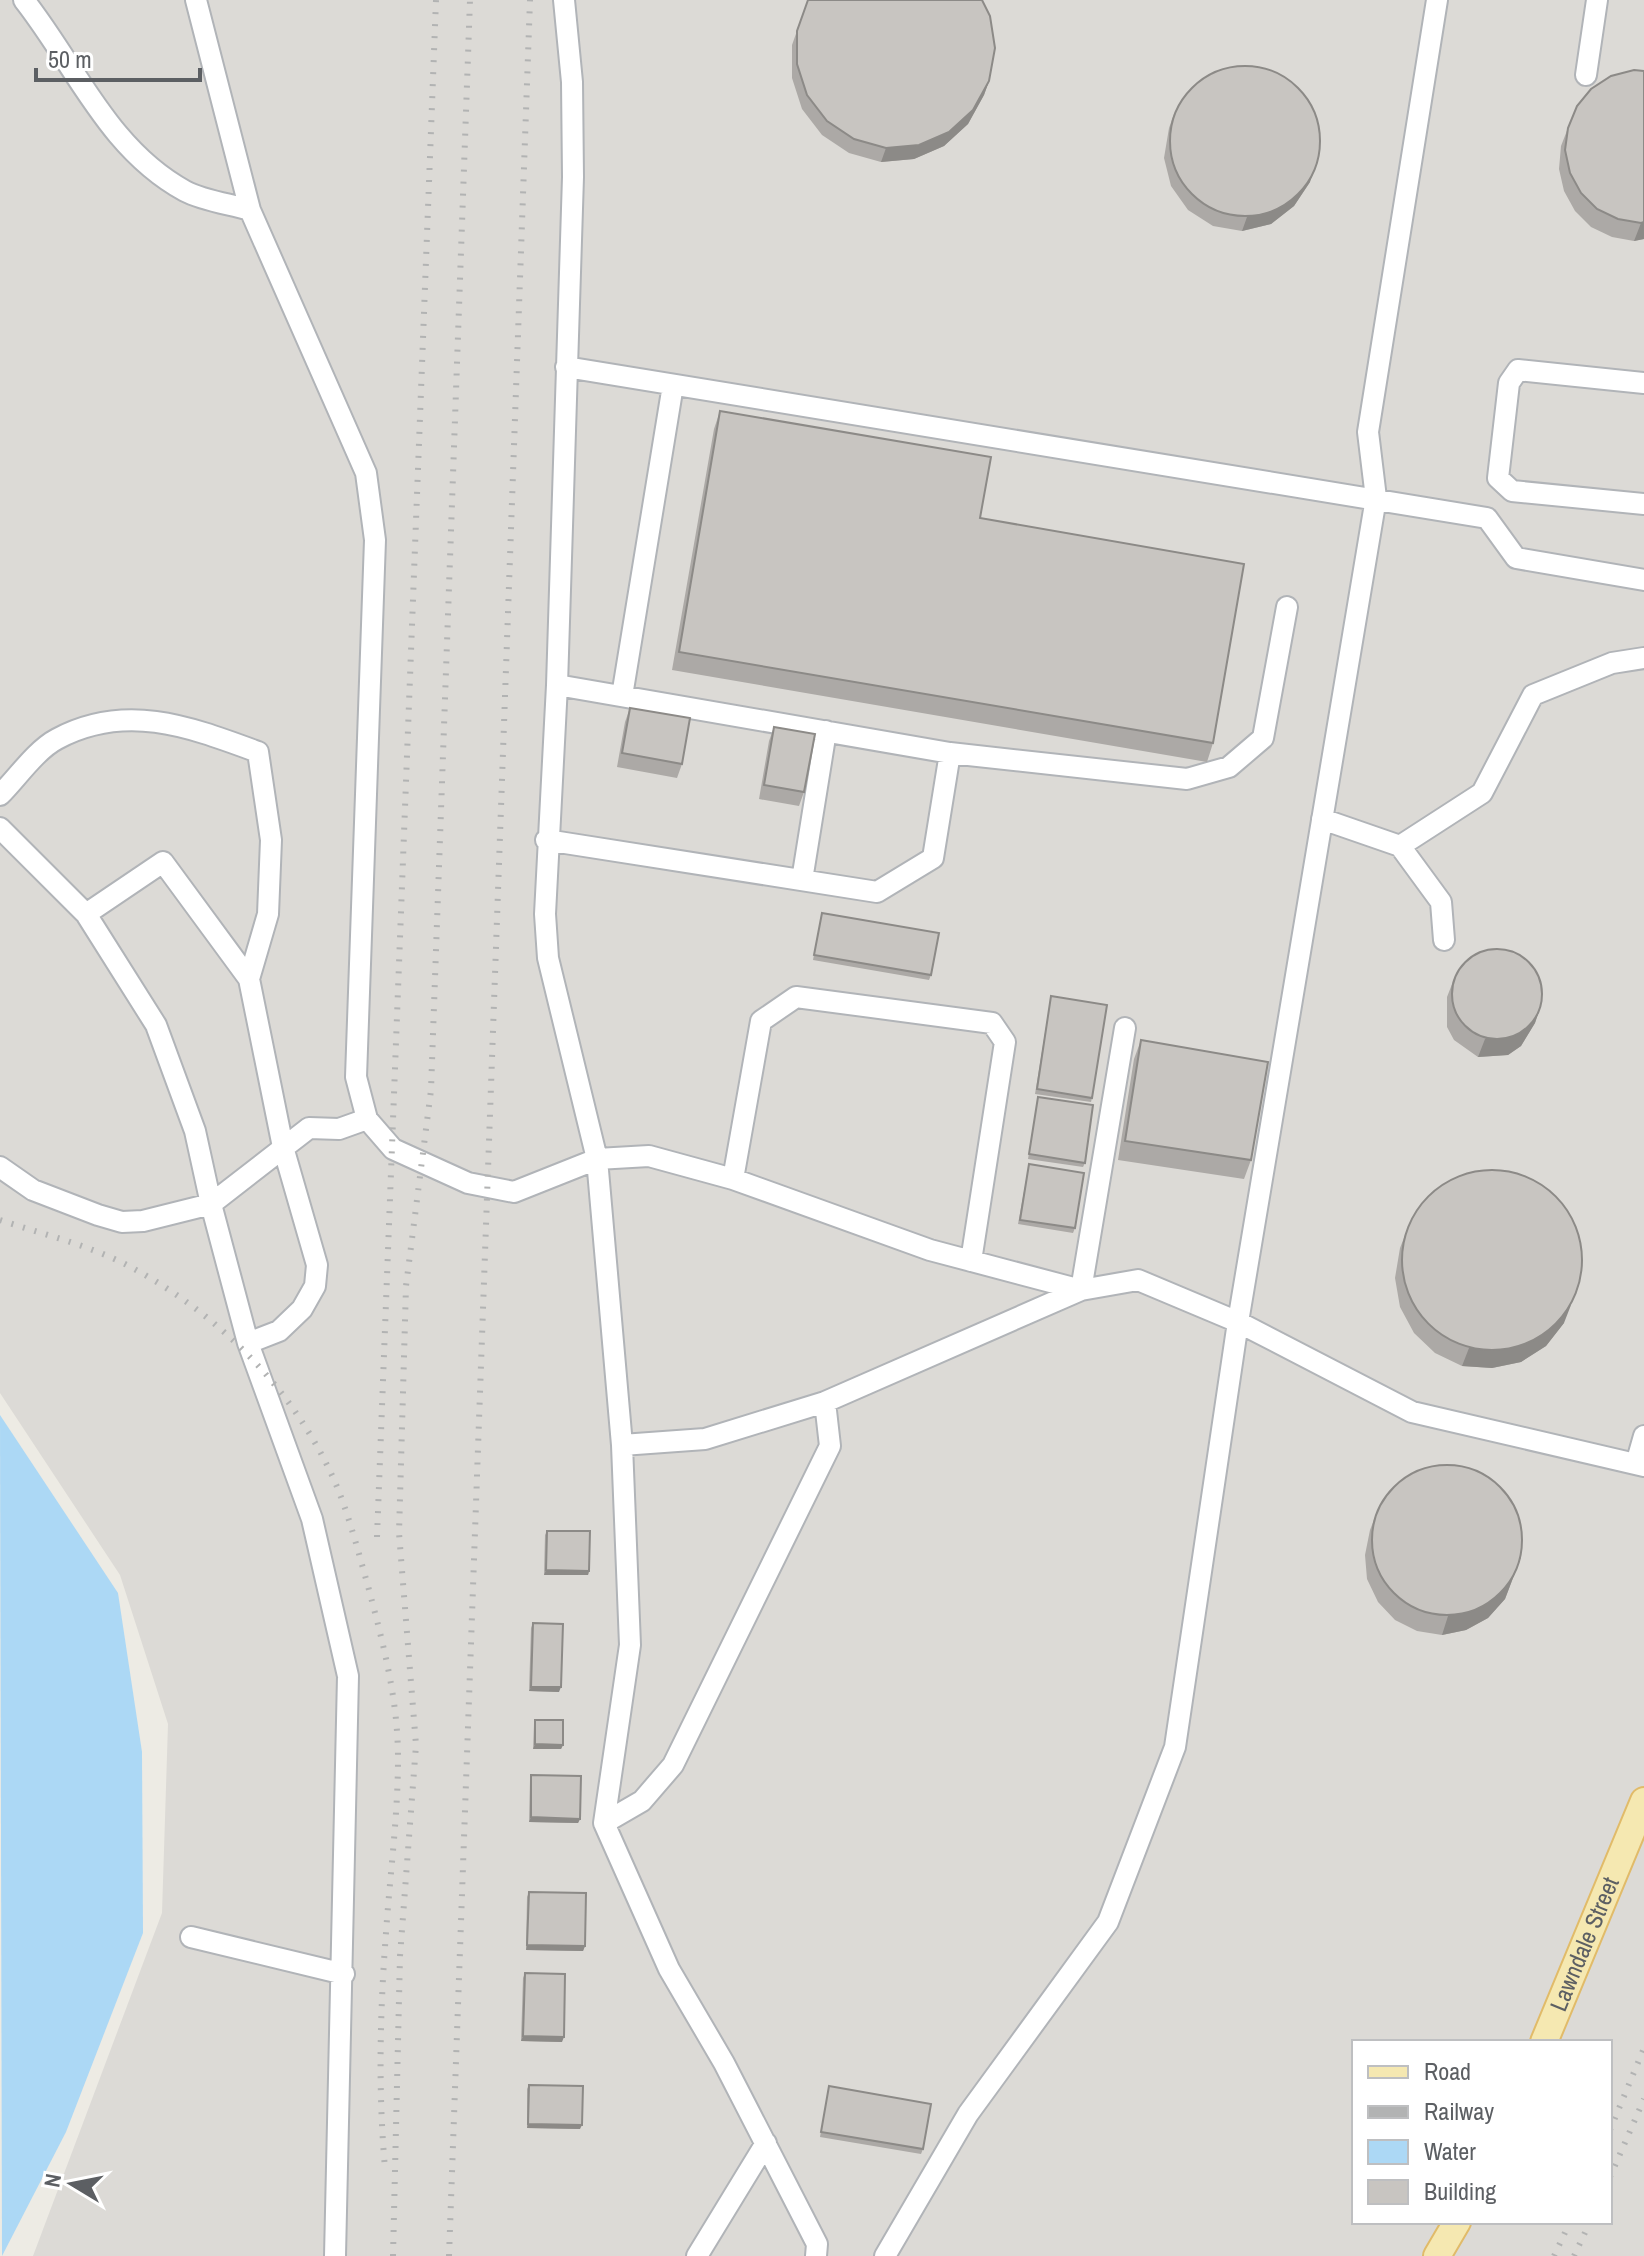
<svg xmlns="http://www.w3.org/2000/svg" width="1644" height="2256" viewBox="0 0 1644 2256" font-family="'Archivo Narrow',sans-serif">
<style>
.industrial{fill:#dcdad6;fill-rule:evenodd}
.water{fill:#acd8f5}
.lines{fill:none;stroke-linecap:round;stroke-linejoin:round}
.minor-casing{stroke:#b1b4b8;stroke-width:24}
.major-casing{stroke:#e1bb69;stroke-width:30}
.minor{stroke:#fff;stroke-width:20}
.major{stroke:#f5e8b1;stroke-width:26}
.rail{stroke:#b2b3b3;stroke-width:6;stroke-dasharray:2 10;stroke-linecap:butt}
.wall{fill:#aca9a6}
.shaded-wall{fill:#8c8a87}
.building{fill:#c8c5c1;stroke:#8c8a87;stroke-width:2}
.labels{text-anchor:middle;stroke-width:7;stroke-linejoin:round;paint-order:stroke}
.street-label{font-size:24px;fill:#5c5f63;stroke:#fff}
</style>
<rect width="100%" height="100%" fill="#edebe4"/>
<path class="industrial" d="M 0,0 L 1644,0 L 1644,2256 L 33,2256 L 162,1913 L 168,1724 L 120,1575 L 0,1393 ZM 1354,2042 L 1610,2042 L 1610,2222 L 1354,2222 Z"/>
<path class="water" d="M 0,1415 L 118,1593 L 142,1752 L 143,1933 L 66,2132 L 2,2256 Z"/>
<g class="lines">
<g class="minor-casing">
<path id="minor" d="M 24,0 C 76,66 108,149 185,191 C 204,201 230,204 250,210
M 196,0 L 250,210 L 366,473 L 375,540 L 356,1077 L 367,1119 L 393,1149 L 468,1183 L 514,1192 L 597,1159 L 649,1156 L 733,1179 L 930,1250 L 1081,1290 L 1138,1280 L 1238,1322 L 1412,1412 L 1644,1466
M 564,0 L 572,82 L 573,177 L 557,685 L 545,914 L 548,958 L 597,1159 L 622,1445 L 630,1645 L 604,1823 L 669,1969 L 724,2063 L 817,2244 L 816,2256
M 1586,75 L 1597,0
M 566,367 L 1487,518 L 1516,558 L 1644,580
M 1644,383 L 1518,370 L 1509,383 L 1498,478 L 1512,491 L 1644,504
M 557,685 L 950,753 L 1187,779 L 1229,767 L 1263,738 L 1287,607
M 622,696 L 673,385
M 0,795 C 17,778 36,750 57,739 C 126,702 190,727 258,752 L 271,840 L 268,914 L 249,979
M 1322,819 L 1400,846 L 1441,902 L 1444,940
M 0,828 L 86,914 L 156,1025 L 195,1131 L 211,1204 L 248,1343 L 312,1519 L 348,1676 L 335,2256
M 546,840 L 877,892 L 933,858 L 950,753
M 1400,846 L 1482,793 L 1533,695 L 1612,663 L 1644,658
M 802,880 L 826,731
M 86,914 L 163,862 L 249,979 L 283,1147 L 317,1265 L 315,1286 L 302,1309 L 279,1331 L 248,1343
M 0,1167 L 33,1190 L 98,1215 L 122,1222 L 143,1221 L 211,1204 L 309,1128 L 339,1129 L 367,1119
M 733,1179 L 761,1021 L 796,997 L 992,1023 L 1005,1042 L 971,1261
M 622,1445 L 705,1439 L 825,1402 L 1081,1290 L 1125,1028
M 1636,1464 L 1644,1436
M 604,1823 L 642,1801 L 673,1765 L 830,1446 L 825,1402
M 191,1937 L 344,1974
M 697,2256 L 766,2143
M 885,2256 L 968,2114 L 1108,1922 L 1175,1747 L 1238,1322 L 1376,498 L 1368,432 L 1437,0"/>
</g>
<g class="major-casing">
<g id="major">
<path id="s1" d="M 1544,2042 L 1644,1801"/>
<path d="M 1437,2256 L 1457,2222"/>
</g>
</g>
<use href="#minor" class="minor"/>
<use href="#major" class="major"/>
<path class="rail" d="M 0,1220 C 42,1234 85,1244 125,1264 C 216,1311 294,1389 335,1482 C 349,1515 358,1551 368,1586 C 383,1643 398,1699 398,1758 C 398,1816 390,1874 386,1933 C 380,2010 378,2091 385,2168
M 377,1537 L 436,0
M 1610,2130 L 1644,2048
M 1610,2177 L 1644,2099
M 393,2256 L 400,1956 L 416,1745 L 399,1533 L 406,1286 L 431,1090 L 470,0
M 449,2256 L 530,0
M 1554,2256 L 1570,2222
M 1574,2256 L 1590,2222"/>
</g>
<path class="wall" d="M 808,0 L 989,81 L 984,95 L 968,124 L 944,146 L 914,159 L 881,162 L 849,153 L 822,135 L 802,109 L 792,78 L 792,45 Z
M 1611,76 L 1644,239 L 1634,241 L 1612,237 L 1591,227 L 1575,211 L 1564,191 L 1559,169 L 1561,146 L 1568,128 Z
M 1174,114 L 1310,182 L 1294,206 L 1271,224 L 1242,231 L 1213,226 L 1188,210 L 1171,186 L 1164,158 L 1169,128 Z
M 720,411 L 980,518 L 1213,743 L 1207,762 L 672,670 L 714,429 Z
M 630,708 L 682,764 L 677,778 L 617,767 L 625,722 Z
M 774,727 L 804,792 L 799,806 L 759,799 L 769,741 Z
M 822,913 L 931,975 L 929,980 L 813,960 Z
M 1454,979 L 1541,1005 L 1535,1023 L 1521,1046 L 1508,1055 L 1478,1057 L 1454,1040 L 1447,1027 L 1447,997 Z
M 1051,996 L 1092,1098 L 1091,1102 L 1035,1094 Z
M 1141,1040 L 1251,1160 L 1244,1179 L 1118,1160 L 1134,1059 Z
M 1038,1097 L 1085,1163 L 1083,1167 L 1028,1159 Z
M 1029,1164 L 1075,1228 L 1073,1233 L 1018,1224 Z
M 1407,1230 L 1564,1323 L 1546,1346 L 1521,1362 L 1492,1368 L 1462,1366 L 1435,1353 L 1414,1333 L 1400,1307 L 1395,1278 L 1400,1248 Z
M 1377,1512 L 1521,1557 L 1505,1599 L 1488,1618 L 1466,1630 L 1442,1635 L 1417,1631 L 1395,1620 L 1378,1602 L 1367,1579 L 1365,1555 L 1370,1530 Z
M 547,1531 L 589,1571 L 588,1575 L 544,1575 L 545,1535 Z
M 533,1623 L 559,1692 L 529,1691 L 531,1628 Z
M 535,1720 L 563,1745 L 561,1749 L 533,1749 L 534,1724 Z
M 531,1775 L 580,1819 L 578,1823 L 529,1822 L 530,1780 Z
M 529,1892 L 585,1946 L 583,1951 L 526,1950 L 527,1897 Z
M 525,1973 L 562,2042 L 521,2041 L 523,1978 Z
M 529,2085 L 580,2129 L 527,2128 L 527,2089 Z
M 829,2086 L 923,2149 L 921,2154 L 820,2137 Z"/>
<path class="shaded-wall" d="M 989,81 L 984,95 L 968,124 L 944,146 L 914,159 L 881,162 L 886,148 Z
M 1315,168 L 1310,182 L 1294,206 L 1271,224 L 1242,231 L 1247,217 Z
M 1644,222 L 1644,239 L 1634,241 L 1641,223 Z
M 1541,1005 L 1535,1023 L 1521,1046 L 1508,1055 L 1478,1057 L 1485,1039 Z
M 1571,1305 L 1564,1323 L 1546,1346 L 1521,1362 L 1492,1368 L 1462,1366 L 1469,1348 Z
M 1521,1557 L 1505,1599 L 1488,1618 L 1466,1630 L 1442,1635 L 1448,1616 Z
M 546,1570 L 589,1571 L 588,1575 L 544,1575 Z
M 531,1687 L 561,1687 L 559,1692 L 529,1691 Z
M 535,1744 L 563,1745 L 561,1749 L 533,1749 Z
M 531,1817 L 580,1819 L 578,1823 L 529,1822 Z
M 527,1945 L 585,1946 L 583,1951 L 526,1950 Z
M 523,2036 L 564,2037 L 562,2042 L 521,2041 Z
M 528,2124 L 582,2125 L 580,2129 L 527,2128 Z"/>
<path class="building" d="M 808,0 L 982,0 L 990,16 L 995,48 L 989,81 L 973,110 L 949,132 L 919,145 L 886,148 L 854,139 L 827,121 L 807,95 L 797,64 L 797,31 Z
M1170 141a75 75 0 1 1 150 0a75 75 0 1 1-150 0Z
M 1634,70 L 1644,71 L 1644,222 L 1641,223 L 1618,219 L 1597,209 L 1581,193 L 1570,173 L 1565,150 L 1568,128 L 1577,106 L 1591,89 L 1611,76 Z
M 720,411 L 991,457 L 980,518 L 1244,564 L 1213,743 L 679,652 Z
M 630,708 L 690,718 L 682,764 L 622,753 Z
M 774,727 L 815,734 L 804,792 L 764,785 Z
M 822,913 L 939,933 L 931,975 L 814,955 Z
M1452 994a45 45 0 1 1 90 0a45 45 0 1 1-90 0Z
M 1051,996 L 1107,1005 L 1092,1098 L 1037,1089 Z
M 1141,1040 L 1268,1062 L 1251,1160 L 1125,1141 Z
M 1038,1097 L 1093,1105 L 1085,1163 L 1029,1154 Z
M 1029,1164 L 1084,1173 L 1075,1228 L 1020,1220 Z
M1402 1260a90 90 0 1 1 180 0a90 90 0 1 1-180 0Z
M1372 1540a75 75 0 1 1 150 0a75 75 0 1 1-150 0Z
M 547,1531 L 590,1531 L 589,1571 L 546,1570 Z
M 533,1623 L 563,1624 L 561,1687 L 531,1687 Z
M 535,1720 L 563,1720 L 563,1745 L 535,1744 Z
M 531,1775 L 581,1776 L 580,1819 L 531,1817 Z
M 529,1892 L 586,1893 L 585,1946 L 527,1945 Z
M 525,1973 L 565,1974 L 564,2037 L 523,2036 Z
M 529,2085 L 583,2086 L 582,2125 L 528,2124 Z
M 829,2086 L 931,2104 L 923,2149 L 821,2132 Z"/>
<g class="labels">
<g class="street-label">
<text dy="8" stroke="none"><textPath href="#s1" startOffset="106">Lawndale Street</textPath></text>
</g>
</g>
<rect x="1352" y="2040" width="260" height="184" fill="#ffffff" stroke="#bebfc1" stroke-width="2"/>
<rect x="1368" y="2066" width="40" height="12" fill="#f5e8b1" stroke="#bebfc1" stroke-width="2"/>
<text x="1424" y="2080" font-size="24" fill="#5c5f63">Road</text>
<rect x="1368" y="2106" width="40" height="12" fill="#b2b3b3" stroke="#bebfc1" stroke-width="2"/>
<text x="1424" y="2120" font-size="24" fill="#5c5f63">Railway</text>
<rect x="1368" y="2140" width="40" height="24" fill="#acd8f5" stroke="#bebfc1" stroke-width="2"/>
<text x="1424" y="2160" font-size="24" fill="#5c5f63">Water</text>
<rect x="1368" y="2180" width="40" height="24" fill="#c8c5c1" stroke="#bebfc1" stroke-width="2"/>
<text x="1424" y="2200" font-size="24" fill="#5c5f63">Building</text>
<g transform="translate(72 2184) rotate(280)" stroke="#ffffff" stroke-width="6" paint-order="stroke">
<path d="M0-6L14 30L0 20L-14 30Z" fill="#5c5f63"/>
<text y="-12" font-size="22" font-weight="bold" text-anchor="middle" fill="#5c5f63">N</text>
</g>
<path d="M36 68v12h164v-12" fill="none" stroke="#5c5f63" stroke-width="4"/>
<text x="48" y="68" font-size="24" fill="#5c5f63" stroke="#ffffff" stroke-width="6" paint-order="stroke">50 m</text>
</svg>
